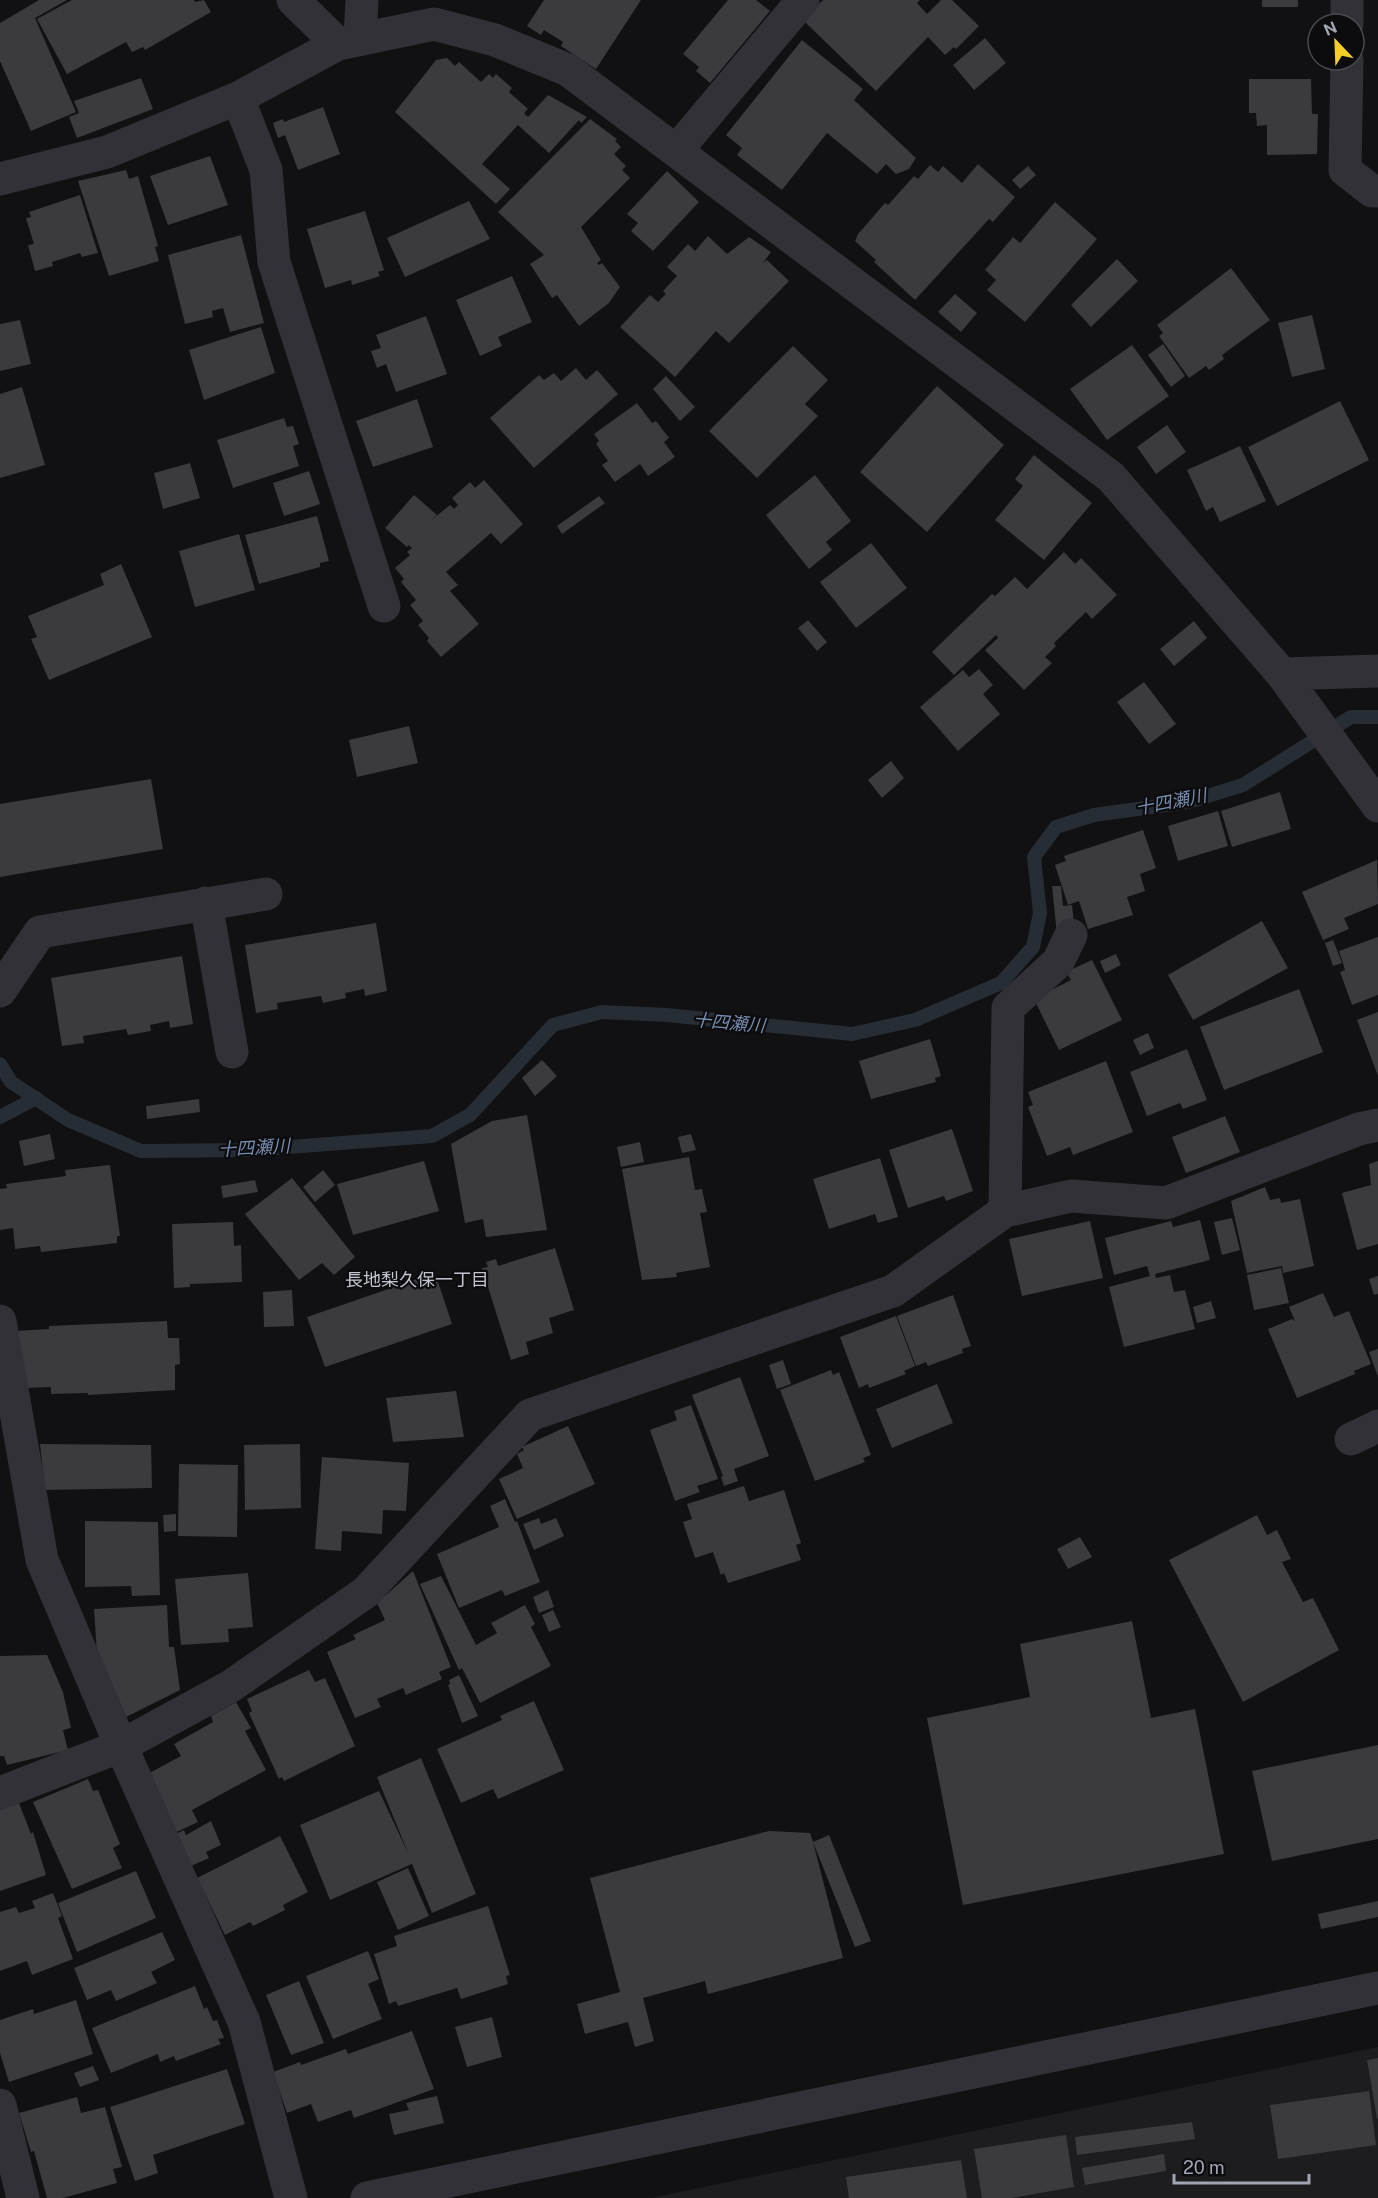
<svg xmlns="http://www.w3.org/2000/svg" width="1378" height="2198" viewBox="0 0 1378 2198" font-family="'Public Sans','Noto Sans JP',sans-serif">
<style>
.built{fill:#1d1c1f}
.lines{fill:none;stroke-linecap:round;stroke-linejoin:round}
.stream{stroke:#272d35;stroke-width:14}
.building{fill:#3a3a3f}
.minor{stroke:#313137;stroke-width:33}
.labels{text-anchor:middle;stroke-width:4.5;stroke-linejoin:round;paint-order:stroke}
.water-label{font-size:18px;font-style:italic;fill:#778caf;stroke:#0c0b0d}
.neighbourhood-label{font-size:18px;fill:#c2c4cf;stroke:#0c0b0d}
</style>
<rect width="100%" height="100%" fill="#111012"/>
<path class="built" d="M 1378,2047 L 1378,2198 L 651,2198 Z"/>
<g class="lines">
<path class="stream" d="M 0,1064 L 11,1082 L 68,1120 L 141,1151 L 251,1150 L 432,1136 L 470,1115 L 553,1025 L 602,1012 L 667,1015 L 852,1034 L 915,1020 L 1001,983 L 1033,947 L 1040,913 L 1034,857 L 1056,827 L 1094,815 L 1188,802 L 1243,785 L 1351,717 L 1378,717
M 0,1117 L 36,1098"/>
</g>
<path class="building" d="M 39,0 L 67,0 L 35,18 L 76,112 L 31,131 L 0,61 L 0,23 Z
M 72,0 L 194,0 L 195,2 L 204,0 L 211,12 L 145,50 L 143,47 L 132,52 L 126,42 L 67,74 L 37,19 Z
M 544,0 L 641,0 L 596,69 L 561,46 L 563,42 L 544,30 L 541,35 L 527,26 Z
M 728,0 L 756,0 L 770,11 L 710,83 L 696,71 L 699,67 L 683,54 Z
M 823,0 L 920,0 L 917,3 L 927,14 L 941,0 L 952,0 L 979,26 L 956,49 L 954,47 L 945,55 L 928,37 L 876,91 L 803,20 Z
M 1262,0 L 1298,0 L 1298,7 L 1262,7 Z
M 985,38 L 1006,63 L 974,90 L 953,65 Z
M 802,40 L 863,89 L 854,100 L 916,158 L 909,169 L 896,174 L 886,164 L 877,174 L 827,133 L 782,190 L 737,155 L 742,148 L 726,135 Z
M 447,58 L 455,66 L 459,62 L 481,82 L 489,74 L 493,78 L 496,74 L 512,88 L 509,92 L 528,109 L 524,113 L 528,117 L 548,95 L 587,117 L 581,123 L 579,120 L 549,153 L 518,125 L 482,164 L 510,189 L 496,204 L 395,112 L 436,60 Z
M 141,78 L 153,109 L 77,138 L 69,117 L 79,113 L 74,101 Z
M 1249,79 L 1311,79 L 1312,114 L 1318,114 L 1317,154 L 1267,155 L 1267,125 L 1257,126 L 1256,113 L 1249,113 Z
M 323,107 L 340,154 L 298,170 L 285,135 L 278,138 L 273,123 L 283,119 L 284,122 Z
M 590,119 L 617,139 L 615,141 L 621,147 L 614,154 L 626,166 L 622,170 L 630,178 L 581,227 L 601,260 L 597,263 L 599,265 L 602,263 L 620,287 L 609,303 L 579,326 L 557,295 L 552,298 L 530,264 L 544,255 L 498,212 Z
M 210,156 L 228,205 L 168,225 L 150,176 Z
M 978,164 L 1015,197 L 993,222 L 989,219 L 915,300 L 874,262 L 876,260 L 855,241 L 858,234 L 885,203 L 888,205 L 914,176 L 918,179 L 930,165 L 938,172 L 943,166 L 962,183 Z
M 1028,166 L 1036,175 L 1020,189 L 1012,180 Z
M 126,170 L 129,179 L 138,176 L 158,246 L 155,247 L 159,261 L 109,276 L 78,181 Z
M 667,171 L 699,202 L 653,251 L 631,231 L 638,223 L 627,214 Z
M 80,195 L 98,253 L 82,257 L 80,253 L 52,262 L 53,266 L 35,271 L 28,245 L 34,244 L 26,218 L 31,217 L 29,212 Z
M 469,201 L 490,239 L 405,277 L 387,238 Z
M 1055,202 L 1097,239 L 1025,322 L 987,290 L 996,280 L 985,270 L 1013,237 L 1020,243 Z
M 365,211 L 384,270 L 378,272 L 380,276 L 352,285 L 351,280 L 325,288 L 307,229 Z
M 241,235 L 264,323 L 230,332 L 223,308 L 212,311 L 213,317 L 185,324 L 168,255 Z
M 708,236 L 727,254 L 749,237 L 771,252 L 763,263 L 767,260 L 789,281 L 729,343 L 716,331 L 675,377 L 620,327 L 650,295 L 658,302 L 666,294 L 663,291 L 677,276 L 667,267 L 688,244 L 695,251 Z
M 1117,259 L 1138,281 L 1091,327 L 1071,305 Z
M 1231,268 L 1270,320 L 1222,355 L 1224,359 L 1209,370 L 1206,366 L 1189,378 L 1159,336 L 1163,333 L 1157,325 Z
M 512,276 L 532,322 L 498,337 L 502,346 L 480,356 L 456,300 Z
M 955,294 L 977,313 L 961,332 L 938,312 Z
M 1312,315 L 1325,369 L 1292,377 L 1278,323 Z
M 426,316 L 447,374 L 396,392 L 386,364 L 377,368 L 371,351 L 381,348 L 376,335 Z
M 20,320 L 31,364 L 0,371 L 0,324 Z
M 261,327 L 275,373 L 204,400 L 189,350 Z
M 1163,344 L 1185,376 L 1171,387 L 1148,355 Z
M 1132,345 L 1169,396 L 1107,440 L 1070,389 Z
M 793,346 L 828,380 L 805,404 L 818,416 L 757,478 L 709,431 Z
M 576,368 L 586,380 L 597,370 L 618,394 L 534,468 L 490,418 L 539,375 L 544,380 L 554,373 L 561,381 Z
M 666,376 L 695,407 L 680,421 L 653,389 Z
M 937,386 L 1004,445 L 927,532 L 860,472 Z
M 22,387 L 45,465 L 0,478 L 0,394 Z
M 417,399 L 433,447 L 373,467 L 356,421 Z
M 1340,401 L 1369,460 L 1277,506 L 1248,447 Z
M 637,403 L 652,423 L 656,421 L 669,438 L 664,442 L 675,457 L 648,476 L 640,464 L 615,482 L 602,465 L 608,461 L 596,444 L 599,441 L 594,434 Z
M 284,418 L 287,427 L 293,426 L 299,444 L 293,446 L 299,466 L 233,488 L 217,440 Z
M 1167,425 L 1186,452 L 1156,474 L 1137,447 Z
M 1240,446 L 1266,501 L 1220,522 L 1213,507 L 1206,511 L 1187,470 Z
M 1034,455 L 1092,503 L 1044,560 L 995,520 L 1023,486 L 1015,479 Z
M 190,463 L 200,498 L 163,509 L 154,473 Z
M 309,471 L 320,504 L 284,516 L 273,483 Z
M 815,475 L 851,521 L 826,542 L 832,550 L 809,569 L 766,515 Z
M 484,480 L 523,524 L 501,544 L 491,533 L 446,572 L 458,585 L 450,591 L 479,624 L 441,657 L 427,641 L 429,638 L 418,625 L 423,621 L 410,605 L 416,600 L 401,582 L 404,579 L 395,568 L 410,555 L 407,552 L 412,548 L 409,545 L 407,547 L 385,528 L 414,495 L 437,515 L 429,522 L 450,505 L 454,509 L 458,505 L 452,498 L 470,482 L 475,488 Z
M 599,496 L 605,503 L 562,534 L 557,526 Z
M 317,516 L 329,561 L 320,563 L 320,567 L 259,584 L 245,535 Z
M 239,534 L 255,590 L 195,607 L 179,551 Z
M 871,543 L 907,588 L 856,628 L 820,582 Z
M 1064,552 L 1075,564 L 1081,558 L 1117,595 L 1092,619 L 1086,612 L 1054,643 L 1056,646 L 1045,657 L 1052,663 L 1024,690 L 985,650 L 998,638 L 996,635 L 954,675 L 932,652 L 992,594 L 995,596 L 1015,577 L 1027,589 Z
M 121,564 L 152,637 L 49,680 L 31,639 L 37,637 L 28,616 L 104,585 L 100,574 Z
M 808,620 L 827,642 L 817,651 L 798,628 Z
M 1194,621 L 1207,638 L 1174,666 L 1160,649 Z
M 979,669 L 993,685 L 983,694 L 1000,714 L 958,751 L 920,707 L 963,670 L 969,677 Z
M 1144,682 L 1176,724 L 1149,744 L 1117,702 Z
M 409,726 L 418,763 L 357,777 L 349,740 Z
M 891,761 L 904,778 L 882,798 L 868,780 Z
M 151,779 L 163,849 L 0,877 L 0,804 Z
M 1280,792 L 1291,829 L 1232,847 L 1221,811 Z
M 1218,811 L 1228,846 L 1178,861 L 1168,826 Z
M 1143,830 L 1156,868 L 1140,874 L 1145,891 L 1127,897 L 1133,915 L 1088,929 L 1079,901 L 1068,905 L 1055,865 L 1066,861 L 1064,856 Z
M 1377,860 L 1378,904 L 1344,918 L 1349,929 L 1323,940 L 1302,892 Z
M 1052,886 L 1061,886 L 1063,906 L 1072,905 L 1075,933 L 1057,935 Z
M 1262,921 L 1288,968 L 1193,1020 L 1168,975 Z
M 376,923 L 387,991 L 365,996 L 364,989 L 345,993 L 346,998 L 323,1003 L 321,996 L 277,1003 L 278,1009 L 256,1013 L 245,945 Z
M 1378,937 L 1378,995 L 1352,1005 L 1340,972 L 1345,970 L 1339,951 Z
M 1333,940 L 1342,963 L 1333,966 L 1325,943 Z
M 1116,954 L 1121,965 L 1105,973 L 1100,961 Z
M 182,956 L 193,1024 L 170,1028 L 169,1021 L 150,1025 L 151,1031 L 128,1035 L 126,1029 L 83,1036 L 84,1043 L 62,1046 L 51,978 Z
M 1092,960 L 1122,1020 L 1059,1050 L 1034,999 L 1071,980 L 1066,972 Z
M 1299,989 L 1323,1052 L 1224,1090 L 1200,1027 Z
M 1378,1012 L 1378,1076 L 1357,1020 Z
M 1148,1033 L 1154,1048 L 1140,1055 L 1133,1040 Z
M 930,1039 L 941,1076 L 935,1078 L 936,1082 L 871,1099 L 859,1061 Z
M 1187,1049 L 1207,1100 L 1183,1109 L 1180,1103 L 1147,1116 L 1130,1072 Z
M 542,1060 L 557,1076 L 535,1096 L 522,1078 Z
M 1106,1061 L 1133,1132 L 1073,1155 L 1070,1147 L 1047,1156 L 1028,1107 L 1033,1105 L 1028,1092 Z
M 199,1099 L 200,1112 L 147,1119 L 146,1106 Z
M 527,1115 L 547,1230 L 486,1237 L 483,1219 L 465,1223 L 451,1144 L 492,1121 Z
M 1225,1116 L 1240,1152 L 1186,1173 L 1172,1137 Z
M 952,1129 L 973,1191 L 946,1201 L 944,1196 L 908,1208 L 889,1150 Z
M 50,1134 L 55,1159 L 24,1166 L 19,1141 Z
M 691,1134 L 696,1150 L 682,1153 L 678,1137 Z
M 640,1142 L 644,1162 L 621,1167 L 617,1147 Z
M 689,1157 L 695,1190 L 702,1189 L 707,1212 L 700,1213 L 710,1267 L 676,1273 L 677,1277 L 642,1280 L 622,1169 Z
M 880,1158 L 898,1217 L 878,1223 L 875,1214 L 829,1229 L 813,1179 Z
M 424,1161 L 439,1211 L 353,1235 L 337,1184 Z
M 1378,1161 L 1378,1244 L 1357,1250 L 1342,1193 L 1371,1185 L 1369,1164 Z
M 110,1165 L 120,1236 L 117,1236 L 117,1243 L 41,1252 L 40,1246 L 15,1249 L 13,1228 L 0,1230 L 0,1189 L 7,1188 L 6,1184 L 66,1176 L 65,1170 Z
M 323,1170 L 335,1185 L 315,1202 L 303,1187 Z
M 292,1178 L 355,1257 L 334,1275 L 322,1263 L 299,1280 L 245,1214 Z
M 255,1180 L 258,1192 L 223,1198 L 221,1186 Z
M 1265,1187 L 1270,1200 L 1280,1198 L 1281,1203 L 1300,1199 L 1314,1266 L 1283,1273 L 1282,1266 L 1247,1273 L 1231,1201 Z
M 1232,1218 L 1240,1250 L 1222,1255 L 1214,1222 Z
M 1200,1220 L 1210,1260 L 1155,1274 L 1156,1278 L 1170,1275 L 1174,1292 L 1185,1290 L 1195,1329 L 1124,1347 L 1109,1287 L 1150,1276 L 1147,1266 L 1114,1275 L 1105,1238 L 1171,1221 L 1173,1227 Z
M 1090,1221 L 1103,1278 L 1022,1296 L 1009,1239 Z
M 233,1222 L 234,1246 L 241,1245 L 242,1282 L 190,1284 L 190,1287 L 174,1288 L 172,1224 Z
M 555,1248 L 574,1310 L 549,1318 L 553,1333 L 526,1342 L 529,1354 L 511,1360 L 482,1268 L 488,1267 L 486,1262 L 496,1259 L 498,1266 Z
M 1281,1268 L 1289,1303 L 1254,1310 L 1247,1275 Z
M 435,1273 L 452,1324 L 325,1367 L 307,1317 Z
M 1378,1276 L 1378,1294 L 1374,1295 L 1369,1279 Z
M 292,1290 L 294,1326 L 264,1327 L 263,1292 Z
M 1323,1293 L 1334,1317 L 1349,1311 L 1371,1364 L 1354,1371 L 1355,1374 L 1297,1398 L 1268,1329 L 1292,1319 L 1295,1321 L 1289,1307 Z
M 953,1295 L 971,1346 L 962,1349 L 963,1353 L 928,1366 L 926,1362 L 916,1366 L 897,1316 Z
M 1211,1301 L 1216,1318 L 1197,1323 L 1193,1307 Z
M 896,1316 L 915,1366 L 904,1371 L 906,1374 L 869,1388 L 868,1384 L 859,1388 L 840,1337 Z
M 167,1321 L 168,1338 L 179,1338 L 180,1364 L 175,1365 L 175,1390 L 88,1395 L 88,1393 L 51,1394 L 51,1387 L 24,1388 L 14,1331 L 49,1329 L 49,1326 Z
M 1378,1349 L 1378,1377 L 1369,1352 Z
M 783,1360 L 791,1384 L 777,1389 L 769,1365 Z
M 831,1370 L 833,1375 L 839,1372 L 871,1455 L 863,1458 L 865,1462 L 815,1481 L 780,1390 Z
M 740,1377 L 769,1456 L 734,1469 L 738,1481 L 724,1486 L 721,1477 L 723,1476 L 692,1395 Z
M 937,1384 L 953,1423 L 892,1448 L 876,1409 Z
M 456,1391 L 464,1437 L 393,1442 L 386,1398 Z
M 691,1405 L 718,1479 L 697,1486 L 700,1492 L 675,1501 L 650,1430 L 677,1420 L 674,1411 Z
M 568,1426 L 595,1484 L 517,1519 L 499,1479 L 523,1468 L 517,1454 L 524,1450 L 522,1447 Z
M 40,1444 L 151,1445 L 152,1488 L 45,1490 Z
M 300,1444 L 301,1508 L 245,1510 L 244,1445 Z
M 322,1457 L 409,1463 L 406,1511 L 383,1510 L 382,1534 L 342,1531 L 341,1551 L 315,1549 Z
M 179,1464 L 238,1465 L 237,1537 L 178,1536 Z
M 744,1486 L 749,1501 L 784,1490 L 801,1543 L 796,1545 L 801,1560 L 728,1583 L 724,1573 L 721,1575 L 713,1552 L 695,1558 L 683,1522 L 692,1519 L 687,1504 Z
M 505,1499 L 515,1522 L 517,1521 L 540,1582 L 505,1596 L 502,1590 L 459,1608 L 437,1554 L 499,1527 L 490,1506 Z
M 176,1514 L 176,1531 L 164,1532 L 163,1515 Z
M 1257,1515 L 1267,1535 L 1277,1530 L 1291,1559 L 1282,1562 L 1303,1602 L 1313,1598 L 1339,1650 L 1243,1702 L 1169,1560 Z
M 539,1518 L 541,1524 L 556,1518 L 564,1536 L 534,1550 L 523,1524 Z
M 85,1521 L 158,1522 L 160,1595 L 132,1596 L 131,1586 L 85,1587 Z
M 1080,1537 L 1092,1557 L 1068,1569 L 1057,1549 Z
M 413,1571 L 451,1667 L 439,1672 L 442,1679 L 406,1695 L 403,1688 L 377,1699 L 381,1707 L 355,1718 L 327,1652 L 356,1639 L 353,1635 L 385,1620 L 377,1603 Z
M 248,1573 L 253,1627 L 228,1629 L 229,1642 L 181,1645 L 175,1579 Z
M 441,1576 L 476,1645 L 497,1633 L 491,1623 L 525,1605 L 535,1624 L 531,1627 L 551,1666 L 480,1703 L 462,1668 L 459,1670 L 420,1584 Z
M 548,1590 L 554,1607 L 539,1613 L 533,1597 Z
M 167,1605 L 169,1647 L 174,1647 L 180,1690 L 126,1717 L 98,1669 L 94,1609 Z
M 553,1610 L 561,1627 L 549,1632 L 542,1615 Z
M 1132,1621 L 1151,1718 L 1195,1709 L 1224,1854 L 963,1905 L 927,1718 L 1030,1697 L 1020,1644 Z
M 47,1655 L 63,1692 L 71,1728 L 63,1730 L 68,1750 L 7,1765 L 4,1756 L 0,1756 L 0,1656 Z
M 309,1670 L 315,1682 L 325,1678 L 355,1746 L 284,1781 L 282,1777 L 279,1779 L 249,1713 L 252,1711 L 247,1699 Z
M 459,1675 L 478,1716 L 462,1723 L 448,1685 L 450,1684 L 449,1680 Z
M 534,1701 L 564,1770 L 498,1799 L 493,1789 L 461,1803 L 437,1749 L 502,1720 L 500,1716 Z
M 236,1702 L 251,1728 L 245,1731 L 266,1770 L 192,1810 L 198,1822 L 168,1836 L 142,1777 L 181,1756 L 174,1744 L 213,1722 L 211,1716 Z
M 1378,1745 L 1378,1839 L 1272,1861 L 1252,1771 Z
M 421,1758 L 476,1894 L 432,1913 L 412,1864 L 330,1900 L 300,1825 L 379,1791 L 409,1855 L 377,1777 Z
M 88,1779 L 93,1791 L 98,1790 L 120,1844 L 113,1848 L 122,1868 L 72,1889 L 33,1802 Z
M 19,1803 L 31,1834 L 33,1832 L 46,1875 L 0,1891 L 0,1810 Z
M 211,1821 L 221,1845 L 206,1852 L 209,1858 L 182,1870 L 168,1838 L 184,1830 L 186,1835 Z
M 769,1831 L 810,1833 L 813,1842 L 829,1835 L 871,1941 L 855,1947 L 813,1842 L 843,1958 L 708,1994 L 705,1981 L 643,1998 L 654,2041 L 635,2047 L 628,2022 L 585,2034 L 577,2004 L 620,1992 L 590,1878 Z
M 280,1836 L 308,1892 L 283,1905 L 285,1910 L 253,1926 L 250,1922 L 225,1935 L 197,1878 Z
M 408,1868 L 429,1916 L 398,1930 L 377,1882 Z
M 136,1871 L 156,1918 L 77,1952 L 58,1903 Z
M 53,1893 L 62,1916 L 58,1918 L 73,1959 L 32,1975 L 27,1961 L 0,1971 L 0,1912 L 16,1907 L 19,1913 L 35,1908 L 32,1901 Z
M 1378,1901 L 1378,1917 L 1321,1929 L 1318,1914 Z
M 488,1906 L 510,1975 L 506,1976 L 508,1984 L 461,1999 L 457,1988 L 398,2006 L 396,2001 L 389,2004 L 374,1954 L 397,1946 L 394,1936 Z
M 162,1932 L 175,1960 L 151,1972 L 157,1983 L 116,2001 L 111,1990 L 87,2000 L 74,1968 Z
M 368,1951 L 379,1979 L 368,1984 L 382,2019 L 333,2039 L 306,1976 Z
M 299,1981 L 324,2043 L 291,2055 L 266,1995 Z
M 195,1986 L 204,2009 L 207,2007 L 213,2021 L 217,2020 L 224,2038 L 218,2039 L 221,2044 L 176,2061 L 174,2056 L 160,2062 L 158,2054 L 111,2073 L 92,2028 Z
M 76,2000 L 93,2054 L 9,2082 L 0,2053 L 0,2020 L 33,2009 L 34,2014 Z
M 492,2017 L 502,2057 L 467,2067 L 455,2027 Z
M 412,2031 L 434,2089 L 354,2118 L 351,2110 L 318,2122 L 311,2104 L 287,2113 L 273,2072 L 300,2062 L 301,2065 L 346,2049 L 348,2054 Z
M 1378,2058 L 1378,2118 L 1377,2119 L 1367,2060 Z
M 93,2066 L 99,2080 L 80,2087 L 74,2073 Z
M 227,2069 L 245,2124 L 153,2155 L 158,2173 L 135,2181 L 110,2107 Z
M 1369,2091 L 1376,2145 L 1278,2159 L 1270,2105 Z
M 437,2096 L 444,2123 L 394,2135 L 389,2114 L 409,2110 L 406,2103 Z
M 77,2097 L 81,2113 L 105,2107 L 122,2167 L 113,2169 L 117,2183 L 63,2198 L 47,2198 L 34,2151 L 31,2152 L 19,2113 Z
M 1192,2122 L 1195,2139 L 1077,2155 L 1075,2137 Z
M 1066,2135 L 1074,2187 L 1011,2198 L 982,2198 L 974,2149 Z
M 1164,2154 L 1166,2171 L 1085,2185 L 1082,2168 Z
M 961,2160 L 967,2198 L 849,2198 L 846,2177 Z"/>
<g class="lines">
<path class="minor" d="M 293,0 L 338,44
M 1347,24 L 1347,0
M 360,39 L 362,0
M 1347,60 L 1345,170 L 1372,191 L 1378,191
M 238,98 L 266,170 L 274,262 L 384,606
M 676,151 L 803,0
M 0,179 L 107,152 L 238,98 L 338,44 L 434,24 L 495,40 L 568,70 L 1111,477 L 1282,674 L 1378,806
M 1282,674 L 1378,671
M 206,903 L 232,1052
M 0,991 L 40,932 L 266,894
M 1005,1211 L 1008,1008 L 1058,962 L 1071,935
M 0,1321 L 42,1560 L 121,1746 L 244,2022 L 291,2198
M 1351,1439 L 1378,1426
M 0,1793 L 121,1746 L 231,1686 L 366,1592 L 530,1415 L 893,1291 L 1005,1211 L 1071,1196 L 1166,1203 L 1359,1129 L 1378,1125
M 0,2105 L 23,2198
M 367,2198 L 1378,1988"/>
</g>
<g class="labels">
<g class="water-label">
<text transform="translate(1171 802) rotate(-11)" y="6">十四瀬川</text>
<text transform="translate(729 1023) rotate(5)" y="6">十四瀬川</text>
<text transform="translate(254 1148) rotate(-3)" y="6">十四瀬川</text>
</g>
<g class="neighbourhood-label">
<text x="417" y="1286">長地梨久保一丁目</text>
</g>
</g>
<g transform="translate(1336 42) rotate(337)"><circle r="28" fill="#0c0b0d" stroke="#48484f" stroke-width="1.5"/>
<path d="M0-4.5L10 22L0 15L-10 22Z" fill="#f3cf27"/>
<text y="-9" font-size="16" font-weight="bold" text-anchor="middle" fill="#a1a4b3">N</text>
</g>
<path d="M1174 2174v9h135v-9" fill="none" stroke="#a1a4b3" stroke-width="3"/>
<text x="1183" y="2174" font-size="18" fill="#a1a4b3" stroke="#0c0b0d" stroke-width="4.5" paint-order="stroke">20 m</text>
</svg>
